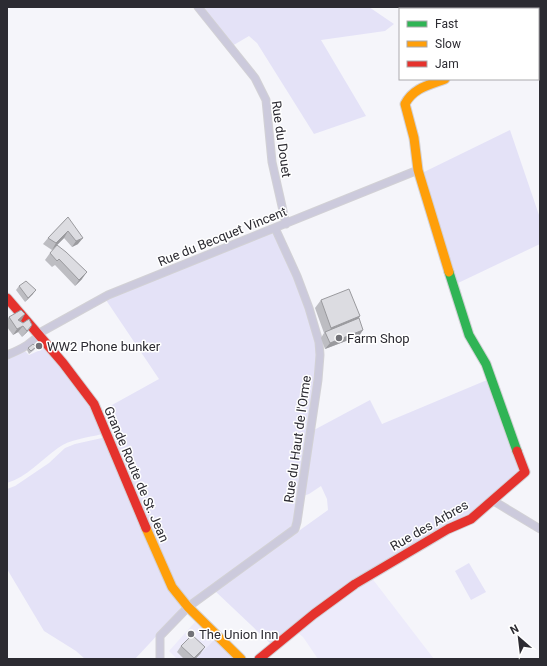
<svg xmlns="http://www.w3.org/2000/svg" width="547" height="666" viewBox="0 0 547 666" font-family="Roboto,sans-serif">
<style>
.built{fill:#edebfb}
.green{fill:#e4e2f7}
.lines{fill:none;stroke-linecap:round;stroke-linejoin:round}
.street-casing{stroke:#d2d1d5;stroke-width:9}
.fast-casing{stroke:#d2d1d5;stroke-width:11}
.slow-casing{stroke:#d2d1d5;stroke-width:11}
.jam-casing{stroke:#d2d1d5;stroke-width:11}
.street{stroke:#cccadc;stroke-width:7}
.fast{stroke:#30b455;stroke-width:9}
.slow{stroke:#ff9f0a;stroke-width:9}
.jam{stroke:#e5322d;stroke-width:9}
.wall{fill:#bdbdc2}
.shaded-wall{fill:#9a9a9e}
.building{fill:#dcdce1;stroke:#9a9a9e}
.poi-dot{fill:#727278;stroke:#fff;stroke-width:1.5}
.labels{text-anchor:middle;stroke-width:3;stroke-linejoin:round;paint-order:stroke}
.street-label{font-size:13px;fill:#2c2b32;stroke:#fff}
.poi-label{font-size:13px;fill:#2c2b32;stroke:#fff;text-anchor:start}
</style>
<rect width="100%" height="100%" fill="#f5f5fa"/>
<path class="built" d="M 371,577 L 434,659 L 318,659 L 303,637 L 296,631 Z
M 195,622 L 214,640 L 195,659 L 177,659 L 169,651 Z"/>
<path class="green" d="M 201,7 L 369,7 L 394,24 L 385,31 L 321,40 L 366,116 L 314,134 L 257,43 L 249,36 L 232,46 Z
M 510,130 L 540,218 L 540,244 L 456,284 L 422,173 Z
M 273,232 L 296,278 L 315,340 L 317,359 L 302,475 L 296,500 L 294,522 L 288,531 L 191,602 C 174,596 143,506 134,486 C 124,461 113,435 103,410 L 159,379 L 106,300 L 129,289 Z
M 45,348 L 94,410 L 102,434 C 87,438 70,439 58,448 C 41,460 27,477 7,483 L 7,359 L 25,351 L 29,355 Z
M 487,380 L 520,470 L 470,516 L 448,526 L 271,644 L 215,591 L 328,510 L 327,499 L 321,486 L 309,494 L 303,496 L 314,430 L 370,400 L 382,424 Z
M 102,438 L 105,440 L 170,591 L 181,607 L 177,614 L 135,659 L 85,659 L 76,651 L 44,631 L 7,569 L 7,489 L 15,486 L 49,463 L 65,448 L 75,444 Z
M 469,563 L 486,592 L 471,600 L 455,571 Z
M 214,640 L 234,659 L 195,659 Z"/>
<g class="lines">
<g class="street-casing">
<path id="street" d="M 198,7 L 255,78 L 266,100 L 272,162 L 286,224
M 538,52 L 540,52
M 7,355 C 22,349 33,343 43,331 L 108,295 L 418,170
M 492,500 L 540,529
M 160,659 L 160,636 L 188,607 L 295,529 L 297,522 L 318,380 L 320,355 L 319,342 L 309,308 L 297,276 L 275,228"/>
</g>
<g class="fast-casing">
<path id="fast" d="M 449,272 L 469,335 L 486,364 L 517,451"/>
</g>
<g class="slow-casing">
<path id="slow" d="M 445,79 C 429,85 413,88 405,104 L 414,138 L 418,170 L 449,272
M 146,528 L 172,587 L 188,607 L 241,659"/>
</g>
<g class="jam-casing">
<path id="jam" d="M 7,298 L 63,363 L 94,404 L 146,528
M 259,659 L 314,614 L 355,584 L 448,529 L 471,519 L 525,472 L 517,451"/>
</g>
<use href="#street" class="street"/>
<use href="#fast" class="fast"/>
<use href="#slow" class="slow"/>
<use href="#jam" class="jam"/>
</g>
<path class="wall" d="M 68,217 L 78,244 L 72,247 L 64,238 L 52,250 L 43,244 L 48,238 Z
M 66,252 L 82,279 L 75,286 L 55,265 L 52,267 L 45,260 L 50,253 Z
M 19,286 L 33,294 L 25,302 L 16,290 Z
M 321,300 L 360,316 L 359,318 L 359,336 L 325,349 L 321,338 L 324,333 L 315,308 Z
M 9,317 L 21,321 L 20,321 L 23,323 L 32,325 L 28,331 L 22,337 L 18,332 L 13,335 L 7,327 L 7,320 Z
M 36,347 L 34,350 L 29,354 L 27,350 L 28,348 Z
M 181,646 L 205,647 L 200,654 L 195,659 L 184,659 L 177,652 Z"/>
<path class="shaded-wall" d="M 68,231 L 64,238 L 52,250 L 56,243 Z
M 83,238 L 78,244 L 72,247 L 76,241 Z
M 87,272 L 82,279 L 75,286 L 79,280 Z
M 36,290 L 33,294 L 25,302 L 28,298 Z
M 25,314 L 21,321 L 15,325 L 18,320 Z
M 360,316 L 354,325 L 327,335 L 331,328 Z
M 32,325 L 28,331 L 22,337 Z
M 23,326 L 18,332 L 13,335 L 17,329 Z
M 363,330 L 359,336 L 325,349 L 330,343 Z
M 205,647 L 200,654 L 195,659 L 194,659 Z"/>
<path class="building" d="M 68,217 L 83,238 L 76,241 L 68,231 L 56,243 L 48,238 Z
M 57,245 L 66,252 L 87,272 L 79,280 L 59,259 L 57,261 L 50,253 Z
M 26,281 L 36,290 L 28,298 L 19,286 Z
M 349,289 L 360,316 L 331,328 L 321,300 Z
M 21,310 L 25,314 L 18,320 L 23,323 L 29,319 L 32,325 L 27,331 L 23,326 L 17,329 L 9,317 Z
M 359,318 L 363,330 L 330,343 L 325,332 Z
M 33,344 L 36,347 L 31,351 L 28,348 Z
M 192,635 L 205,647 L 194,658 L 181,646 Z"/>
<g class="poi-dot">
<circle cx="339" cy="338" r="4"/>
<circle cx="39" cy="346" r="4"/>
<circle cx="191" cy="634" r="4"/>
</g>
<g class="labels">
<g class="street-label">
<text transform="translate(282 139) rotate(82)" y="5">Rue du Douet</text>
<text transform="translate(222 236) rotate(-22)" y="5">Rue du Becquet Vincent</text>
<text transform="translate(297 439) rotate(-82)" y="5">Rue du Haut de l'Orme</text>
<text transform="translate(137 474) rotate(67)" y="5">Grande Route de St. Jean</text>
<text transform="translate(429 525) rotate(-30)" y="5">Rue des Arbres</text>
</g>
<g class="poi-label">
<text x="347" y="343">Farm Shop</text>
<text x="47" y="351">WW2 Phone bunker</text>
<text x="199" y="639">The Union Inn</text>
</g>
</g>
<rect width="547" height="666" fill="none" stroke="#2c2b32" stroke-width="16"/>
<rect x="399" y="8" width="140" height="72" fill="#ffffff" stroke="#abaaad"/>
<rect x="407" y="21" width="20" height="6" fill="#30b455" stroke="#abaaad"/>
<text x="435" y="28" font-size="12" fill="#2c2b32">Fast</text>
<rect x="407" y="41" width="20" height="6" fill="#ff9f0a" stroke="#abaaad"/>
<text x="435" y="48" font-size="12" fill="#2c2b32">Slow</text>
<rect x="407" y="61" width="20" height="6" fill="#e5322d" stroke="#abaaad"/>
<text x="435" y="68" font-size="12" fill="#2c2b32">Jam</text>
<g transform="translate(519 638) rotate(332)" stroke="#ffffff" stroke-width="3" paint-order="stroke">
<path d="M0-3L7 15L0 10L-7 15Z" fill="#2c2b32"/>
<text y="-6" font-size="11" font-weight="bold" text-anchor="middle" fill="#2c2b32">N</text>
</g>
</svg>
